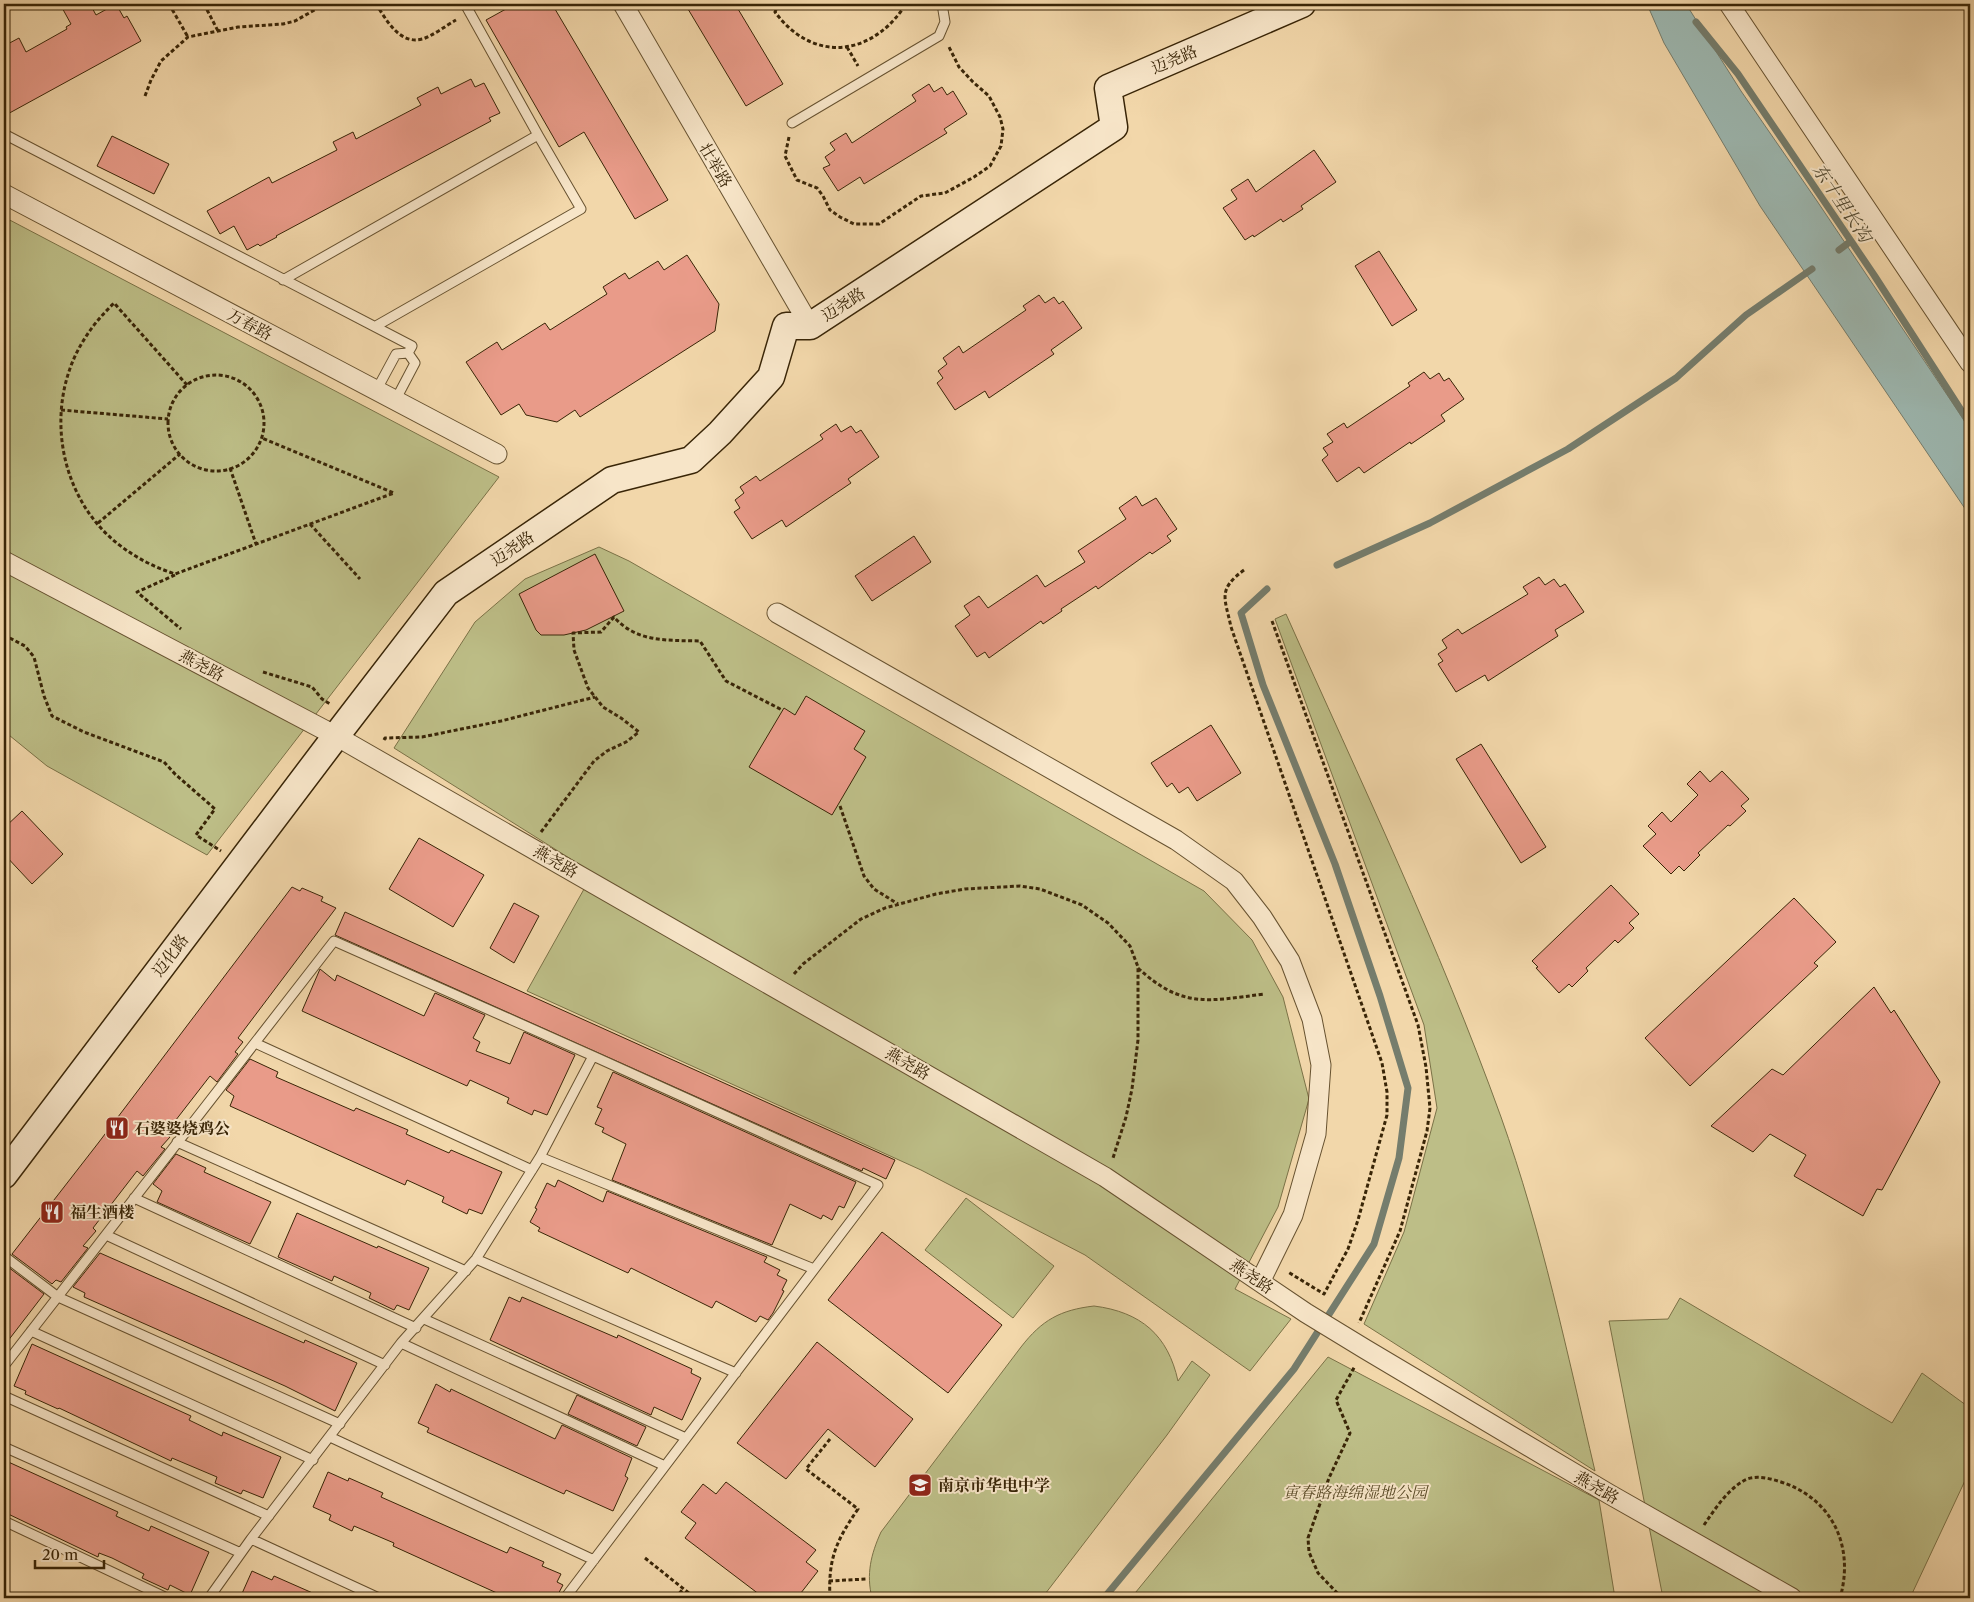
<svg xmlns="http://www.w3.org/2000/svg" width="1974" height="1602" viewBox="0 0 1974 1602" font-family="'Libre Caslon Text','Noto Serif SC',serif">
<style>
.green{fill:#bdbe87;stroke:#7b7247}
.water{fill:#9db8b1;stroke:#757d6d}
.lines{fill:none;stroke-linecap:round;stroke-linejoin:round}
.stream{stroke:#757d6d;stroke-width:7}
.building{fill:#e99b89;stroke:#392507}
.lane-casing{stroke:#675230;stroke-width:11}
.street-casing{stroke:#675230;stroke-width:21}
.secondary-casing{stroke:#392507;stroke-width:29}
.path{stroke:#392507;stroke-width:3;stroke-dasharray:4 2.5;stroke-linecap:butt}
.lane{stroke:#f7e5c8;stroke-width:9}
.street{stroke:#f7e5c8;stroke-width:19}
.secondary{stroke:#f7e5c8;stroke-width:26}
.labels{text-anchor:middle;stroke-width:4;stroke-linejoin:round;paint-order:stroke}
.street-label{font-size:16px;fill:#392507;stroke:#f7e5c8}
.poi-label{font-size:16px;font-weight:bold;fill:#392507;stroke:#f7e5c8;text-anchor:start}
.park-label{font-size:16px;font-style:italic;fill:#5a4b27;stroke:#f7e5c8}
.water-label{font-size:18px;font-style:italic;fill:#524a32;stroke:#f7e5c8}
</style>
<rect width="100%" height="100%" fill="#f2d7aa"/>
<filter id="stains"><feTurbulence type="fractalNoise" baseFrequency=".004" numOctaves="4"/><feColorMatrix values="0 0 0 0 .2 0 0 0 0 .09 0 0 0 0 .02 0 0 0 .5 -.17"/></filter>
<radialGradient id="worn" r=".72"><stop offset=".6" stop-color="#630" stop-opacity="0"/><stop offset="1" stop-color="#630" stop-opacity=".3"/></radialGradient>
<path class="green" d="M 4,217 L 499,477 L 207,855 L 47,766 L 4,731 Z
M 599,547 L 629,561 L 1204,891 L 1252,940 L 1283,997 L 1309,1099 L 1278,1207 L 1235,1289 L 1291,1319 L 1250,1371 L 1085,1255 L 921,1170 L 527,991 L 593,873 L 394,748 L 475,622 L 525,579 Z
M 1286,614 C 1360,780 1439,945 1501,1117 C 1542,1232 1567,1352 1595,1471 L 1364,1324 L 1404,1232 L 1437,1108 L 1424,1025 L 1275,619 Z
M 966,1198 L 1054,1266 L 1013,1318 L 925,1250 Z
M 1680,1298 L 1892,1423 L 1922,1373 L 1970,1408 L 1970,1470 L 1910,1598 L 1663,1598 L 1609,1321 L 1668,1319 Z
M 1094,1306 C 1141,1312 1168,1335 1178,1381 L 1192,1361 L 1210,1375 L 1167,1435 L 1042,1598 L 872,1598 C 866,1574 871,1554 881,1532 L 1021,1347 C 1042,1320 1060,1310 1094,1306 Z
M 1328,1357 L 1599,1500 L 1615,1598 L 1131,1598 Z"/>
<path class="water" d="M 1647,4 L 1686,4 L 1741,91 L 1817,201 L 1970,429 L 1970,516 L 1760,206 L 1664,43 Z"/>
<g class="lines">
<path class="stream" d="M 1696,22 L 1738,74 L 1874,275 L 1970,424
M 1839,250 L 1851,241
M 1337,565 L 1430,523 L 1568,449 L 1676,378 L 1746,315 L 1812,269
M 1104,1598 L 1294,1369 L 1374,1244 L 1399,1158 L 1408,1088 L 1380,996 L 1335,864 L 1263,685 L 1241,613 L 1267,589"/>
</g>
<path class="building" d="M 60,4 L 90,4 L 96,15 L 116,4 L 124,18 L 127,16 L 141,41 L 4,116 L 4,46 L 19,38 L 26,52 L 67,29 L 66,27 L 71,24 Z
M 515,4 L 552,4 L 668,200 L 635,219 L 584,132 L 559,147 L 486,20 Z
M 685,4 L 735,4 L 783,84 L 746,106 Z
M 471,79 L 475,87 L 484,83 L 500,113 L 489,118 L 491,121 L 276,236 L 277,237 L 260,246 L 258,244 L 247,250 L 234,226 L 220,234 L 207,211 L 269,177 L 272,183 L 337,150 L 333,142 L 353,132 L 356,139 L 421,105 L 417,98 L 438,87 L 441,94 Z
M 929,84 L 934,92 L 942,87 L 947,95 L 953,91 L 967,114 L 944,129 L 947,133 L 864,184 L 860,177 L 838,191 L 823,168 L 830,165 L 825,157 L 835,150 L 830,143 L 846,133 L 852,143 L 916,101 L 912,95 Z
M 112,136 L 169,164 L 154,194 L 97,166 Z
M 1314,150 L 1336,182 L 1301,206 L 1303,209 L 1283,222 L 1281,219 L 1254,237 L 1253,235 L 1245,240 L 1223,208 L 1237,199 L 1231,190 L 1248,179 L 1256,192 Z
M 1379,251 L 1417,310 L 1392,326 L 1355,266 Z
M 687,255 L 719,304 L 715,331 L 580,417 L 575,410 L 557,422 L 526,415 L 519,404 L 501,415 L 466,362 L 497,342 L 502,350 L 545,323 L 550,330 L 607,294 L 603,287 L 625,273 L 629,279 L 658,261 L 664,270 Z
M 1039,295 L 1045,303 L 1054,297 L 1059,304 L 1063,301 L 1082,328 L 1051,350 L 1054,354 L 989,398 L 985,391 L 955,410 L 937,383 L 943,378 L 938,371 L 947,364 L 943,358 L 959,346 L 963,353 L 1026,310 L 1023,306 Z
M 1424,372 L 1430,379 L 1439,373 L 1444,381 L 1449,378 L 1464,399 L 1441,415 L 1445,421 L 1411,444 L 1410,442 L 1364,473 L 1359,467 L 1337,482 L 1322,460 L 1328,455 L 1323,448 L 1333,442 L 1327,434 L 1344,423 L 1347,428 L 1410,386 L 1408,383 Z
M 836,424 L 841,432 L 851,426 L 856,433 L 861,430 L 879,457 L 848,479 L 851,483 L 786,527 L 782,520 L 752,539 L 734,512 L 740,508 L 735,500 L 744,493 L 740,487 L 756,476 L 760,481 L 823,439 L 820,435 Z
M 1136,496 L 1142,506 L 1156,498 L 1177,529 L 1167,536 L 1171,541 L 1152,554 L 1150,552 L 1098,589 L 1096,586 L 1061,609 L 1062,611 L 1043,624 L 1041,621 L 989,658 L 985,652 L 977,657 L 955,626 L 970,615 L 964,606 L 979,596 L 988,608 L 1037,575 L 1045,587 L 1085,562 L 1078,551 L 1126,519 L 1119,508 Z
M 914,536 L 931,562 L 872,601 L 855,576 Z
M 595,554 L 624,611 L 586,630 L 564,635 L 541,635 L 536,630 L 519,594 Z
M 1539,577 L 1545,585 L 1554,579 L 1560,587 L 1565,584 L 1584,612 L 1555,630 L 1558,636 L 1488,681 L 1485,675 L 1456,692 L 1438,664 L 1443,661 L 1438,654 L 1447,648 L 1442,640 L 1458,629 L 1462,634 L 1528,594 L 1523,587 Z
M 806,696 L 865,731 L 854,749 L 866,757 L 832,815 L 749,767 L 784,708 L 795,715 Z
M 1211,725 L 1241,773 L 1197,801 L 1188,787 L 1179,793 L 1172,783 L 1167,787 L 1151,763 Z
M 1481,744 L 1546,847 L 1521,863 L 1456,759 Z
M 1700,771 L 1710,782 L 1722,771 L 1749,799 L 1741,806 L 1746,811 L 1730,826 L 1728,825 L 1698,853 L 1700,855 L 1684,871 L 1679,866 L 1671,874 L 1643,846 L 1656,834 L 1648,826 L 1662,812 L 1671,822 L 1698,795 L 1687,784 Z
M 22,811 L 63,854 L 32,884 L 4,854 L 4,828 Z
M 419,838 L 484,875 L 453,927 L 389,889 Z
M 1611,885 L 1639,914 L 1629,923 L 1634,928 L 1618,943 L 1615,940 L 1586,968 L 1588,971 L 1572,987 L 1569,984 L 1559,993 L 1536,968 L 1538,967 L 1532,961 Z
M 292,887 L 300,891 L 302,888 L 323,897 L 321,901 L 336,908 L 238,1038 L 243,1042 L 235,1052 L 238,1054 L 217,1082 L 210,1076 L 165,1134 L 170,1137 L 161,1147 L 165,1149 L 143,1176 L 137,1171 L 93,1228 L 96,1231 L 83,1246 L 88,1248 L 61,1282 L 56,1280 L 52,1284 L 12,1254 L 99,1142 Z
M 1794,898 L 1836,942 L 1814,963 L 1818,966 L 1690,1086 L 1645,1038 Z
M 514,903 L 539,916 L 514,963 L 490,948 Z
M 345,912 L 786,1111 L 895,1160 L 886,1179 L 863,1168 L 862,1171 L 335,935 Z
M 320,969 L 335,981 L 337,975 L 424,1016 L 435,993 L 485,1015 L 473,1038 L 480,1042 L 476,1051 L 510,1064 L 524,1032 L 575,1055 L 547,1115 L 534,1110 L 532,1115 L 507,1103 L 509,1098 L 470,1080 L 467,1086 L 302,1011 Z
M 1874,987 L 1891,1013 L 1894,1010 L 1940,1082 L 1882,1190 L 1877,1189 L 1863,1216 L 1794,1176 L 1806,1155 L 1770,1134 L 1753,1152 L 1711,1126 L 1772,1069 L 1783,1075 Z
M 250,1059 L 278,1072 L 276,1077 L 354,1111 L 356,1108 L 408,1130 L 406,1134 L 449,1153 L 451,1150 L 502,1172 L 482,1214 L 469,1209 L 467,1214 L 442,1202 L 444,1197 L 407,1180 L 405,1185 L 230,1106 L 234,1096 L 226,1090 Z
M 613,1072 L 856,1182 L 844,1208 L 839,1206 L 832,1220 L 823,1215 L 821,1219 L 790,1204 L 772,1245 L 612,1180 L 626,1144 L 602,1132 L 604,1128 L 595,1124 L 602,1109 L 597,1107 Z
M 176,1154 L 206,1168 L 204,1172 L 271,1202 L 250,1244 L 157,1202 L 162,1191 L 153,1184 Z
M 558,1180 L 603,1202 L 607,1191 L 767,1257 L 764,1262 L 780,1270 L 777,1275 L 787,1280 L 782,1290 L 784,1291 L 773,1313 L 768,1320 L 760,1316 L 756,1322 L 716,1301 L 712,1308 L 631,1268 L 628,1273 L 538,1231 L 540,1228 L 530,1222 L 537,1209 L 535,1208 L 547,1183 L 555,1187 Z
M 297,1213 L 377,1248 L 378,1246 L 429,1268 L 409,1310 L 397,1305 L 394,1310 L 369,1298 L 371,1293 L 334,1276 L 332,1281 L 278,1257 Z
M 882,1232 L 1002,1325 L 948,1393 L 828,1300 Z
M 100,1253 L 304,1343 L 305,1340 L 357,1363 L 335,1411 L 285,1386 L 84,1297 L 85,1293 L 73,1287 Z
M 4,1264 L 44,1294 L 4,1346 Z
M 509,1297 L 520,1302 L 522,1297 L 617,1338 L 618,1335 L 692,1369 L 691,1373 L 701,1378 L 682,1420 L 654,1407 L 651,1415 L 490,1340 Z
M 817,1342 L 913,1419 L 875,1467 L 828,1429 L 786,1479 L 737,1443 Z
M 32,1344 L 191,1416 L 189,1420 L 222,1436 L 223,1432 L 281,1457 L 263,1498 L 243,1490 L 241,1494 L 215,1483 L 217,1477 L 172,1458 L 171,1461 L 59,1408 L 58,1409 L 25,1394 L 26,1391 L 14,1386 Z
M 436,1384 L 450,1392 L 451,1389 L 555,1439 L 562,1425 L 632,1458 L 625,1476 L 628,1478 L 613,1511 L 566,1490 L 564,1494 L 427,1432 L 429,1428 L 418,1423 Z
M 577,1395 L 646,1427 L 637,1446 L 568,1414 Z
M 4,1460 L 118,1512 L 116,1516 L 149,1531 L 151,1526 L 209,1552 L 190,1595 L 170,1585 L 168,1590 L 142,1578 L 144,1574 L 112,1558 L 99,1553 L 98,1557 L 4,1512 Z
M 328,1472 L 348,1481 L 349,1478 L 383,1493 L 381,1497 L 507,1553 L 510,1547 L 544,1562 L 542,1566 L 561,1574 L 557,1582 L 563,1585 L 556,1598 L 508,1598 L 426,1561 L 393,1546 L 394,1543 L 354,1526 L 352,1531 L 329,1520 L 331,1515 L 313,1507 Z
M 726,1482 L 816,1550 L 806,1562 L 818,1571 L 797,1598 L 764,1598 L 685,1538 L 696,1523 L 681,1512 L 703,1484 L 716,1494 Z
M 252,1571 L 272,1580 L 274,1576 L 324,1598 L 240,1598 Z"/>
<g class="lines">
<g class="lane-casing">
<path id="lane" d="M 465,4 L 538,135
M 792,123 L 939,36 L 945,22 L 942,4
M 4,134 L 412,346 L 408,353 L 396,354 L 376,391
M 283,280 L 538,135 L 581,209 L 376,326
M 395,401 L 415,363 L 408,353
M 255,1043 L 532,1170
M 177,1142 L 466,1271
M 540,1157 L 814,1269
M 134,1198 L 416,1328
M 106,1235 L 385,1365
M 4,1256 L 58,1297 L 340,1424
M 476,1259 L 736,1373
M 424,1319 L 686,1438
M 31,1331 L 313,1460
M 401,1343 L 665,1466
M 4,1366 L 334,941 L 593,1056
M 4,1396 L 269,1516
M 330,1437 L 594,1560
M 4,1447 L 241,1553
M 4,1521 L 167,1598
M 251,1539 L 379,1598
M 209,1598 L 251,1539 L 401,1343 L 476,1259 L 540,1157 L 593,1056 L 878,1185 L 565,1598"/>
</g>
<g class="street-casing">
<path id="street" d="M 623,4 L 810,326
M 1729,4 L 1970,363
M 4,194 L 497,454
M 4,561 L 336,736 L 1105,1177 L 1306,1313 L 1365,1349 L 1609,1494 L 1792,1598
M 777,613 L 1176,840 L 1234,881 L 1262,917 L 1290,961 L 1312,1019 L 1321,1065 L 1316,1134 L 1293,1215 L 1260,1282"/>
</g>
<g class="secondary-casing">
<path id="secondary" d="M 4,1175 L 336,736 L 446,593 L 612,480 L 691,460 L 720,433 L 771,377 L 786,326 L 810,326 L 1114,127 L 1108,88 L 1302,4"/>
</g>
<path class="path" d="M 169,4 L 188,37
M 204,4 L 218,31
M 376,4 C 386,19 399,45 422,39 C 431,37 447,25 456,20
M 779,4 L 775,12 C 811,61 867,58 902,10 L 899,4
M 847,47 L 858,66
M 145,96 L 151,80 L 161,61 L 188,37 L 238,27 L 283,24 L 295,21 L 325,4
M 789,137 L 785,156 L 797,180 L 817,188 L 823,196 L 830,210 L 840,217 L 854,224 L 879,224 L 921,196 L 945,193 L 974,177 L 990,166 L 1001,146 L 1003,129 L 1000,117 L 989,96 L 973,82 L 959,67 L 949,47
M168 423a48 48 0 1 1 96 0a48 48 0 1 1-96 0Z
M 187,385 L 114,303 C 103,314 93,325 85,338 C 43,403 57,496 118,544 C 136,558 154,567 175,574 L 394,493 L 262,438
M 61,410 L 168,419
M 230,468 L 256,544
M 98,523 L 180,454
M 310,524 L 360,579
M 1244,570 C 1217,590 1225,598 1231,627 L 1382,1063 L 1387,1092 L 1387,1115 L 1358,1220 L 1348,1249 L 1324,1294 L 1288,1272
M 175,575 L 137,592 L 181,629
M 1272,621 L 1418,1025 L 1426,1067 L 1430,1108 L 1427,1131 L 1400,1231 L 1359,1323
M 4,635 L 25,646 L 34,657 L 44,696 L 52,716 L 84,732 L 164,762 L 175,774 L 215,809 L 196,835 L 221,851
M 263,672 L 312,687 L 322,699 L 330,704
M 384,740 L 385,738 L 422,737 L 501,721 L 595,697
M 840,806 L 864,876 L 874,889 L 898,904
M 541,832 L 594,761 L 607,751 L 626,742 L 639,732 L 621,718 L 603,707 L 588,688 L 574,650 L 573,633 L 601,632 L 614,617 C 637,643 668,640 700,641 L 726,681 L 782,710
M 1138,968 C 1182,1009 1209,1001 1264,994
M 794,974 L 803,964 L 861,919 L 885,908 L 936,894 L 965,889 L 1020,886 L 1040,889 L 1082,905 L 1108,923 L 1130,946 L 1138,967 L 1138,1040 L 1132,1089 L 1126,1117 L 1113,1158
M 830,1439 L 806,1469 L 858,1509 C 836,1541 828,1559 830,1598
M 1704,1525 C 1715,1509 1727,1490 1745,1480 C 1755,1475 1768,1478 1778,1481 C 1832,1497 1855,1546 1840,1598
M 645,1558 L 695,1598
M 829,1581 L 866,1579
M 675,1598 L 683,1589
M 1342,1598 L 1318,1573 L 1309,1552 L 1308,1538 L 1329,1478 L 1350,1433 L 1336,1400 L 1355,1366"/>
<use href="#lane" class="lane"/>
<use href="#street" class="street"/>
<use href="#secondary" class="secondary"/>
</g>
<defs>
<g id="restaurant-square" transform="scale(1.25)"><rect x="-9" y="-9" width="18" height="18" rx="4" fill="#8f2418" stroke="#f7e5c8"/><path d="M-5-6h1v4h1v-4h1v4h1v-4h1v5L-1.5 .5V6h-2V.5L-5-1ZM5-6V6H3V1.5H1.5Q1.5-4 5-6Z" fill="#fff"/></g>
<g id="school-square" transform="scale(1.25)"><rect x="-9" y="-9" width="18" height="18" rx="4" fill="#8f2418" stroke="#f7e5c8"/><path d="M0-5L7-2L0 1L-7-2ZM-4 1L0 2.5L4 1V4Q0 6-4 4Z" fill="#fff"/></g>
</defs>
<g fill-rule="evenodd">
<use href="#restaurant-square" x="117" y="1128"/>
<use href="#restaurant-square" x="52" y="1212"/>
<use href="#school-square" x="920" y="1485"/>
</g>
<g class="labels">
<g class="street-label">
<text transform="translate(1174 59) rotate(-23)" y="6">迈尧路</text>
<text transform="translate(716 165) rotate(60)" y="6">壮举路</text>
<text transform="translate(843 304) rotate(-33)" y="6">迈尧路</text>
<text transform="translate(250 324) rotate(28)" y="6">万春路</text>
<text transform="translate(512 548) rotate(-34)" y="6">迈尧路</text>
<text transform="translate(202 665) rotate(28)" y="6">燕尧路</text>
<text transform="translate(556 861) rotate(30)" y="6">燕尧路</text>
<text transform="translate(170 955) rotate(-53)" y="6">迈化路</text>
<text transform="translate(908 1063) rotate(30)" y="6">燕尧路</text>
<text transform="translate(1252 1276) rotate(34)" y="6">燕尧路</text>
<text transform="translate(1597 1487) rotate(30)" y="6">燕尧路</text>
</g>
<g class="poi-label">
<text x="134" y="1134">石婆婆烧鸡公</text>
<text x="70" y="1218">福生酒楼</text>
<text x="938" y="1491">南京市华电中学</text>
</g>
<g class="park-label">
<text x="1355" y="1498">寅春路海绵湿地公园</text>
</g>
<g class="water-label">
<text transform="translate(1842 203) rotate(56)" y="6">东十里长沟</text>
</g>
</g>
<rect width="1974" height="1602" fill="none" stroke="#f2d7aa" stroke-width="20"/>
<rect x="5" y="5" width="1964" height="1592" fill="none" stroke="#392507" stroke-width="2.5"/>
<rect x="10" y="10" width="1954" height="1582" fill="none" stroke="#392507"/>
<path d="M35 1560v8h69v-8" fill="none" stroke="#392507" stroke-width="2.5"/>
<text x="42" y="1560" font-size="15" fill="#392507" stroke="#f7e5c8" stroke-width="4" paint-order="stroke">20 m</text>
<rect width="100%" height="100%" filter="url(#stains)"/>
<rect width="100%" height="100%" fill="url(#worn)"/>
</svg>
